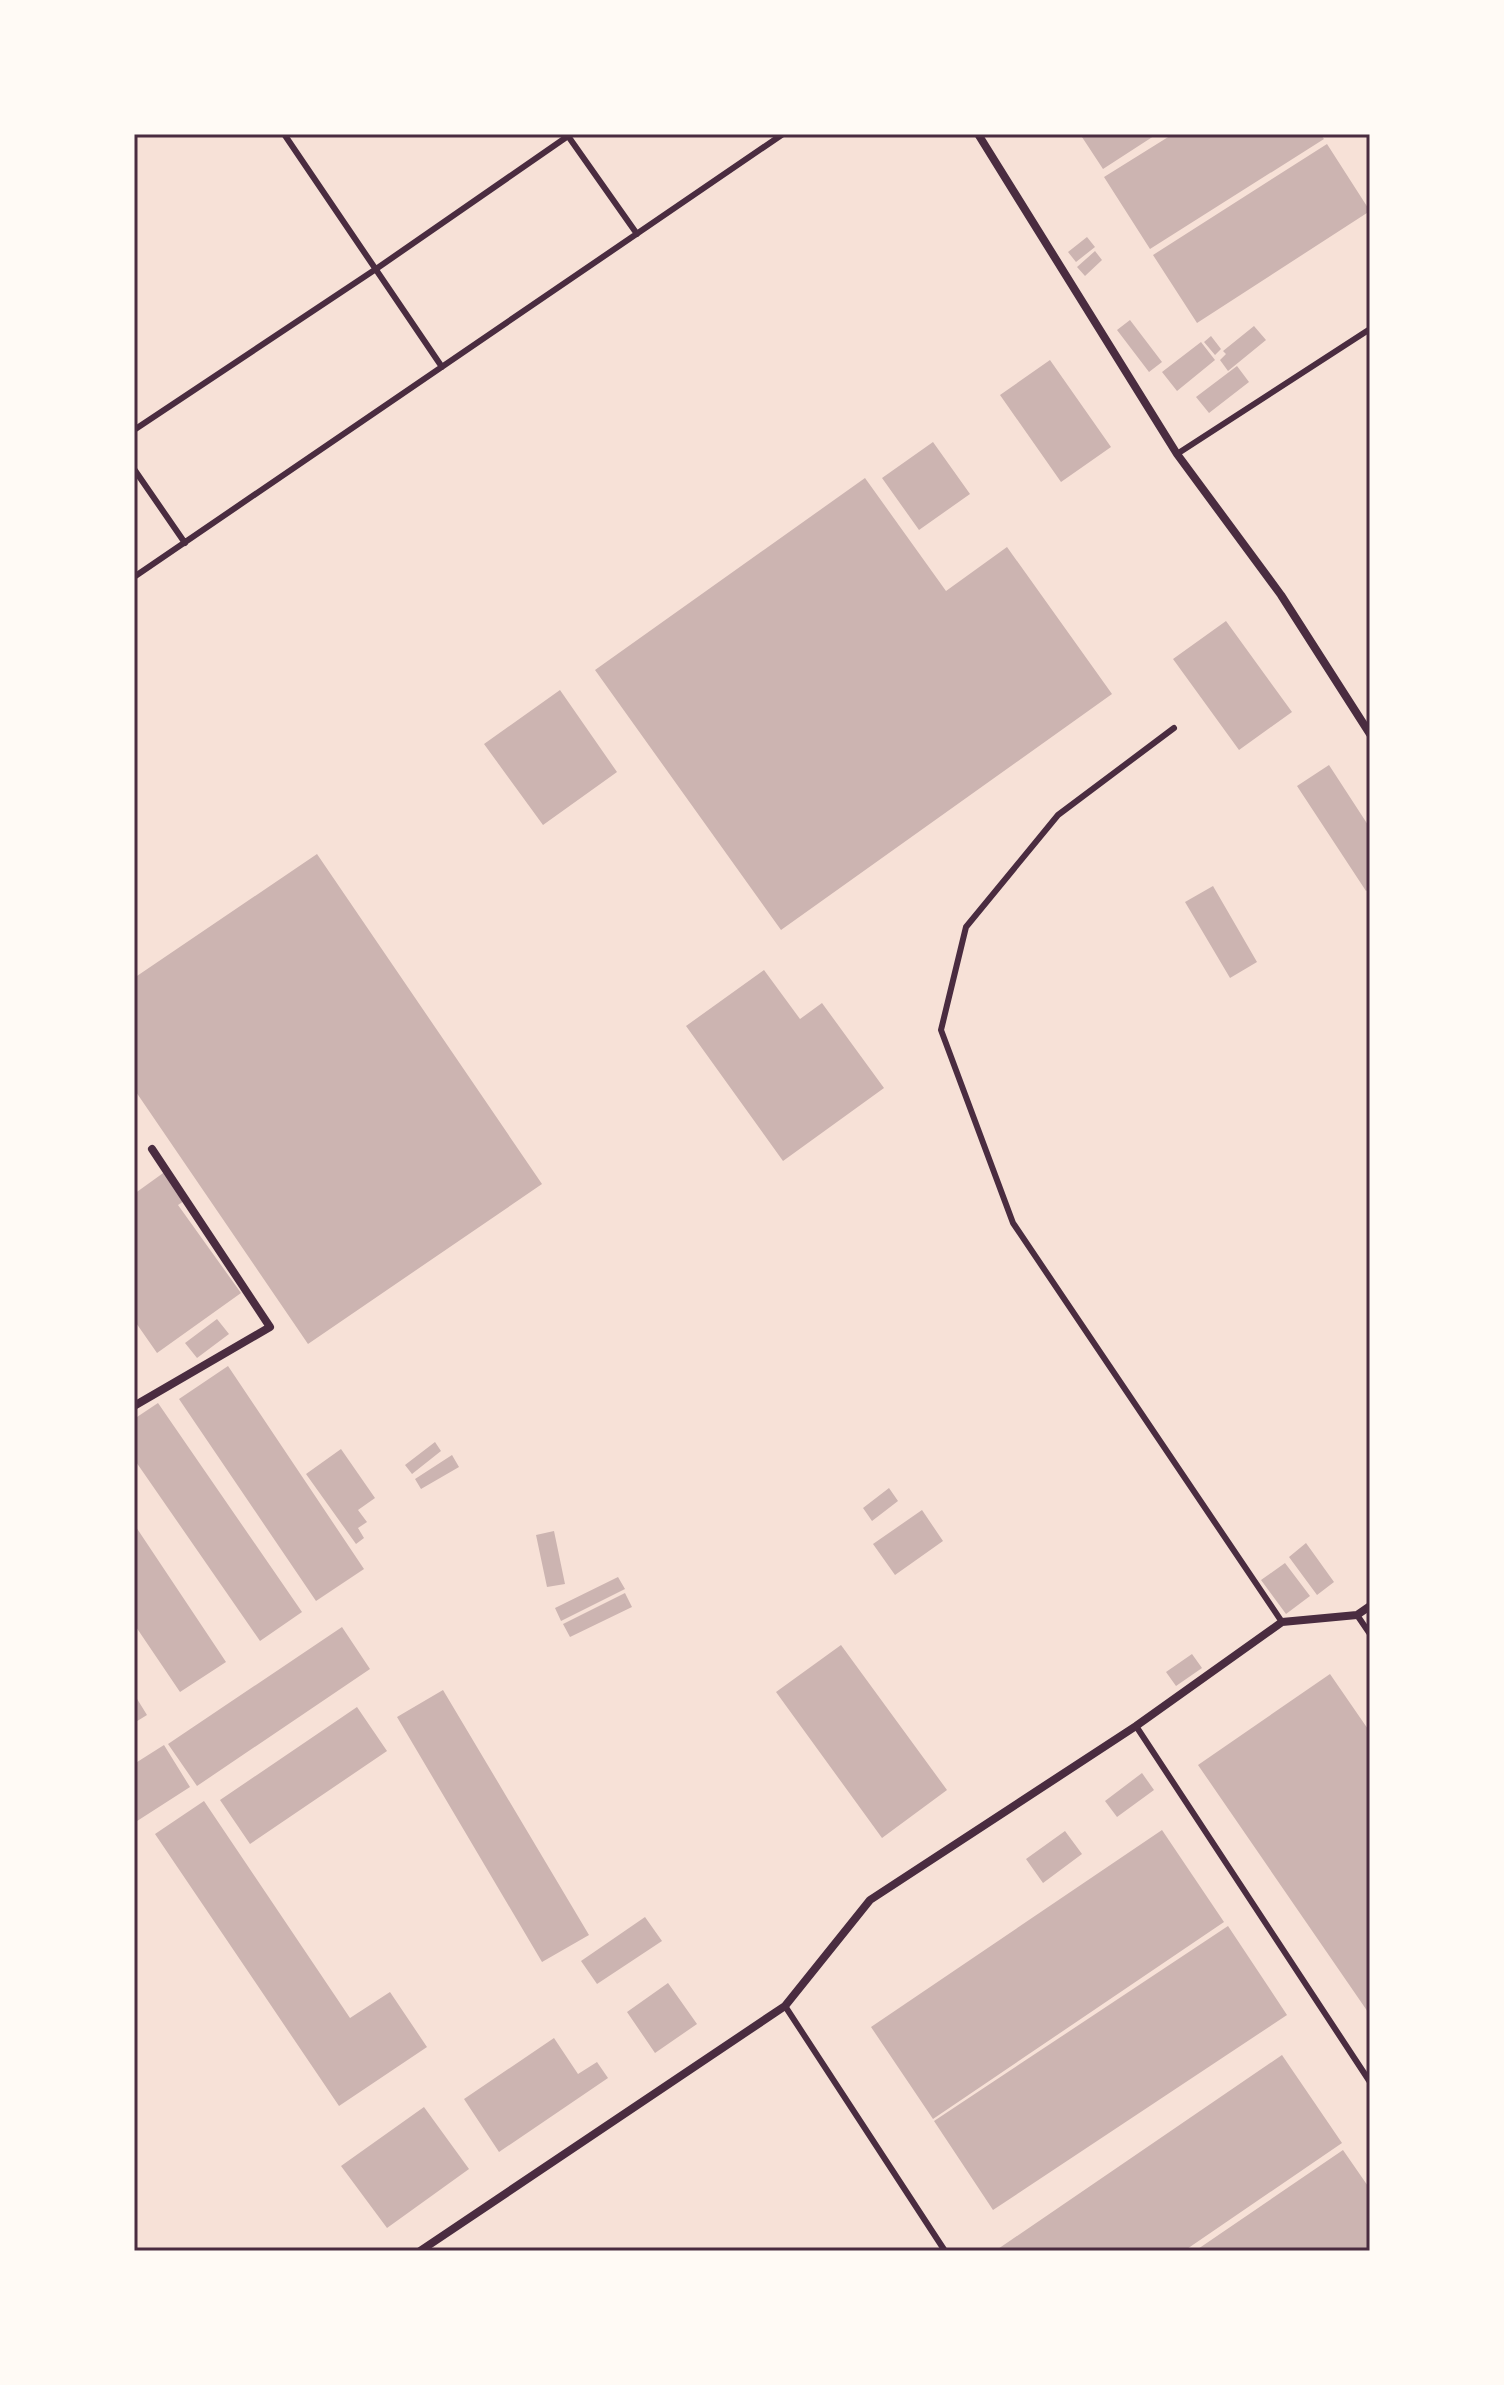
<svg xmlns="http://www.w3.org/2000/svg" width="1504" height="2385" viewBox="0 0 1504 2385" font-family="Manrope,sans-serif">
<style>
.building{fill:#ccb4b1}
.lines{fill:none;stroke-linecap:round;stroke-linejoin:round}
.service{stroke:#4a2c40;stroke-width:6}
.minor{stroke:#4a2c40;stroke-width:8}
.neatline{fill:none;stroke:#4a2c40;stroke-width:3}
</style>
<rect width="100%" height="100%" fill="#f7e1d7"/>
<path class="building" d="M 1080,134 L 1157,134 L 1103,169 Z
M 1173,134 L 1320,134 L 1324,139 L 1150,249 L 1104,177 Z
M 1327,144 L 1370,211 L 1197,323 L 1153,255 Z
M 1087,237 L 1095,247 L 1076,262 L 1068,252 Z
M 1095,251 L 1102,260 L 1085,276 L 1077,267 Z
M 1130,320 L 1162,362 L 1149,372 L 1117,330 Z
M 1254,326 L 1266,340 L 1228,371 L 1220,360 L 1226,354 L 1223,351 Z
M 1211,336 L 1221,349 L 1215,355 L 1204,342 Z
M 1201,342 L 1215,360 L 1177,391 L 1162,372 Z
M 1050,360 L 1111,447 L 1061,482 L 1000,395 Z
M 1237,366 L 1249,382 L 1209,413 L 1196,397 Z
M 933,442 L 970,494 L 919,530 L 882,478 Z
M 865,478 L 946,591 L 1007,547 L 1112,694 L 781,930 L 595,670 Z
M 1226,621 L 1292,712 L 1239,750 L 1173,659 Z
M 560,690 L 617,772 L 543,825 L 484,744 Z
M 1329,765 L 1370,828 L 1370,888 L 1366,891 L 1297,786 Z
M 317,854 L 542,1184 L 308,1344 L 134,1089 L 134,978 Z
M 1213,886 L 1257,962 L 1230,978 L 1185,902 Z
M 764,970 L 800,1019 L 822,1003 L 884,1088 L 783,1161 L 686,1026 Z
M 166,1171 L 187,1199 L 178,1205 L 241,1293 L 157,1353 L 134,1320 L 134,1194 Z
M 217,1319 L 229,1334 L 197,1358 L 185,1343 Z
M 228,1366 L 364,1569 L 316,1601 L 179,1399 Z
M 158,1403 L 302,1612 L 260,1641 L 134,1459 L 134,1419 Z
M 435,1442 L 441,1451 L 412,1474 L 405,1465 Z
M 341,1449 L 375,1498 L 358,1510 L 367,1522 L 358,1528 L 364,1538 L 356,1544 L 306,1474 Z
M 452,1455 L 459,1467 L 421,1489 L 415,1479 Z
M 889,1488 L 898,1501 L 872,1521 L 863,1508 Z
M 922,1510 L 943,1541 L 895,1575 L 873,1544 Z
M 134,1524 L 226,1662 L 180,1692 L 134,1624 Z
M 554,1531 L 565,1584 L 547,1587 L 536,1535 Z
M 1306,1543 L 1334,1582 L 1317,1595 L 1289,1557 Z
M 1285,1563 L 1310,1596 L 1286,1614 L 1261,1580 Z
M 618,1577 L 625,1589 L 561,1621 L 555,1608 Z
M 625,1593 L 632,1607 L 570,1637 L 563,1624 Z
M 342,1627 L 370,1669 L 197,1786 L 168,1744 Z
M 841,1645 L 947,1790 L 882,1838 L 776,1692 Z
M 1192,1654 L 1202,1668 L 1176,1686 L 1166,1672 Z
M 1330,1674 L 1370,1732 L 1370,2015 L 1198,1765 Z
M 443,1690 L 589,1935 L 542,1962 L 397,1717 Z
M 134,1694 L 147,1715 L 134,1723 Z
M 357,1707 L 387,1751 L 250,1844 L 220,1800 Z
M 164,1745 L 190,1787 L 134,1823 L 134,1764 Z
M 1142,1773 L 1154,1790 L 1117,1817 L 1105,1801 Z
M 204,1801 L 350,2018 L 390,1992 L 427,2047 L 339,2106 L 155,1834 Z
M 1162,1830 L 1224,1922 L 933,2119 L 871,2027 Z
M 1065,1831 L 1082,1854 L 1043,1883 L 1026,1859 Z
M 645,1917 L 662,1941 L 597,1984 L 581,1961 Z
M 1228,1926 L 1287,2015 L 993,2210 L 934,2121 Z
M 668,1983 L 697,2024 L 655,2053 L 627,2012 Z
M 554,2038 L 578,2074 L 597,2062 L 608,2078 L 499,2152 L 464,2099 Z
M 1282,2055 L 1342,2143 L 1184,2251 L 995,2251 Z
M 424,2107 L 469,2169 L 387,2228 L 341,2166 Z
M 1343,2150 L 1370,2189 L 1370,2251 L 1195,2251 Z"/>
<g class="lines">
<path class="service" d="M 284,134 L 442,367
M 568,136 L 637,234
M 134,430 L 376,269 L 571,134
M 1177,454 L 1370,329
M 134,469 L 185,543
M 134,577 L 783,134
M 1174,728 L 1058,815 L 966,927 L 941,1030 L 1013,1223 L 1282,1622
M 1357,1615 L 1370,1634
M 1136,1726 L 1370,2082
M 785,2006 L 945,2251"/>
<path class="minor" d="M 978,134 L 1177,454 L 1281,595 L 1370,734
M 134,1406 L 270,1327 L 152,1149
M 420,2251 L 785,2006 L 870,1900 L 1136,1726 L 1282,1622 L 1357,1615 L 1370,1606"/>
</g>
<rect width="1504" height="2385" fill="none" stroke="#fffaf5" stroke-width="272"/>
<rect x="136" y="136" width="1232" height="2113" class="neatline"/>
</svg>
